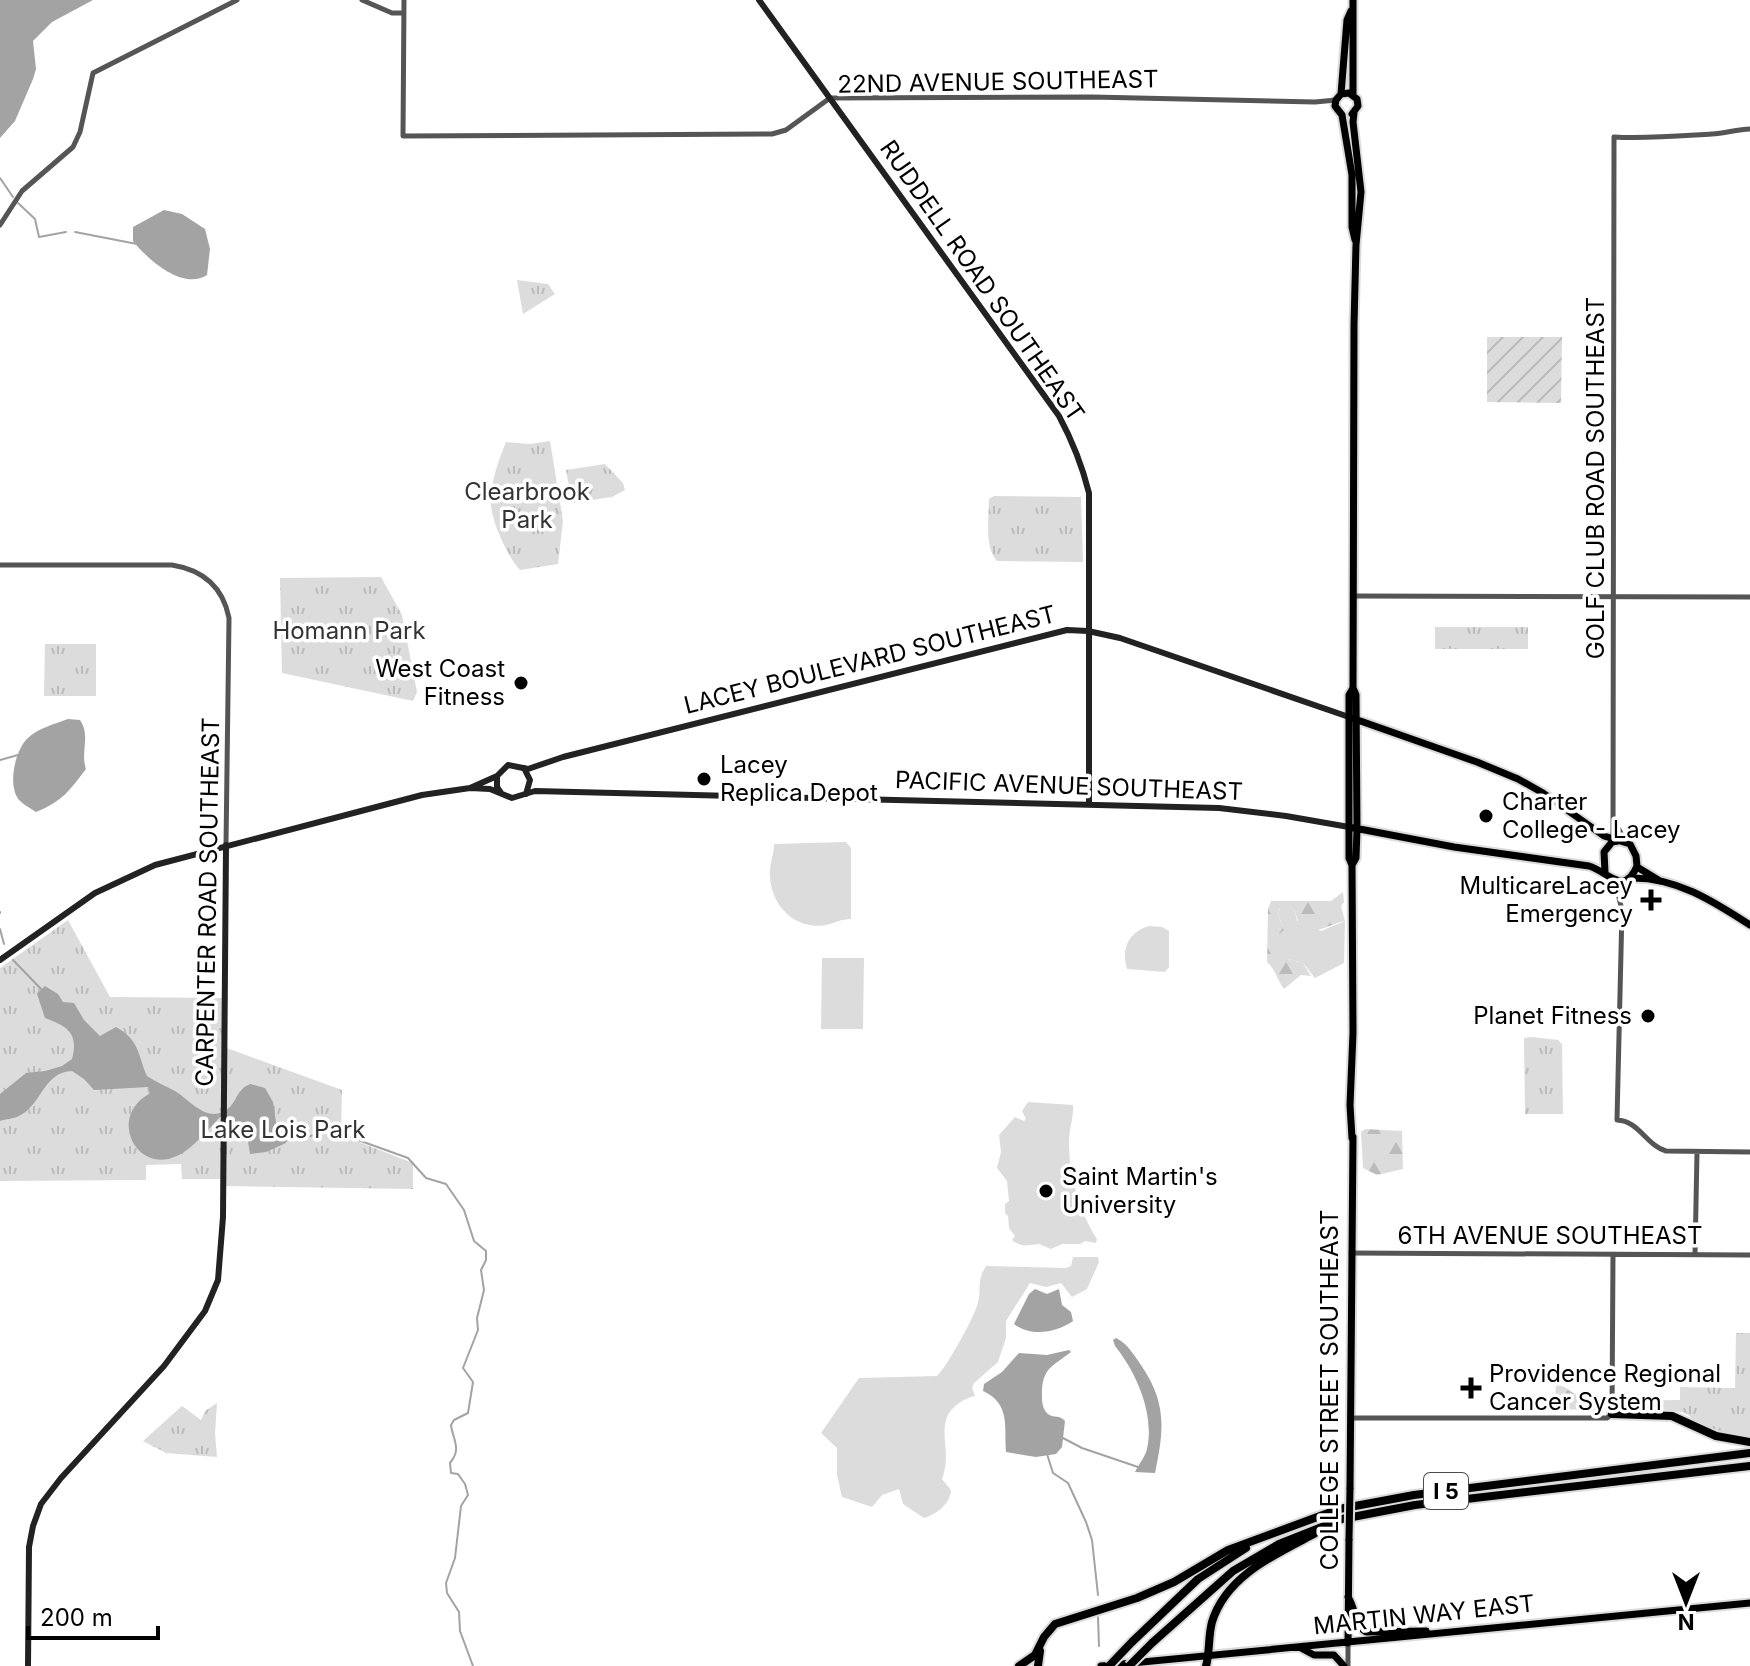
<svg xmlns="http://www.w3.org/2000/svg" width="1750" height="1666" viewBox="0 0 1750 1666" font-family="Inter,sans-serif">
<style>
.grass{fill:#dcdcdc}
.forest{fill:url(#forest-firs)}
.park{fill:url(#park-tufts)}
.garden{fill:url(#garden-furrows)}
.water{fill:#a3a3a3}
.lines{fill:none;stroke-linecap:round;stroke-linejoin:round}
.stream{stroke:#a3a3a3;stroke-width:2}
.primary-casing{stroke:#dbdbdb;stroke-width:11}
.motorway-casing{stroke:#dbdbdb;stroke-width:12}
.tertiary{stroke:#555;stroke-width:5}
.secondary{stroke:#222;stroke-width:6}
.primary{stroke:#000;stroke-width:7}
.motorway{stroke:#000;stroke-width:8}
.primary-bridge-casing{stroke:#dbdbdb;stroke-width:11;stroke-linecap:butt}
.motorway-bridge-casing{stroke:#dbdbdb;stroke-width:12;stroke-linecap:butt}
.primary-bridge{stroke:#000;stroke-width:7}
.motorway-bridge{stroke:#000;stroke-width:8}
.poi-dot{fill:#000;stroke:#fff;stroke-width:3}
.labels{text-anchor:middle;stroke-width:7;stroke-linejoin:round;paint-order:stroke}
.shield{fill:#fff;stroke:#4c4c4c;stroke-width:2}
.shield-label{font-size:22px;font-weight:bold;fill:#000}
.street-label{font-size:24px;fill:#000;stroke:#fff}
.park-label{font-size:24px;fill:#333;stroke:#fff}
.poi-label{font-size:24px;fill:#000;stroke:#fff;text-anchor:start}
</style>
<defs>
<pattern id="forest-firs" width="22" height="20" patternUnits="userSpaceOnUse" patternTransform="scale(2)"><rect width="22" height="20" fill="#dcdcdc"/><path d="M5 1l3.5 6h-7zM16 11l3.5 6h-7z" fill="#bbb"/></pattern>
<pattern id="park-tufts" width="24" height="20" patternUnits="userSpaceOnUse" patternTransform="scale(2)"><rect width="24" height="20" fill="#dcdcdc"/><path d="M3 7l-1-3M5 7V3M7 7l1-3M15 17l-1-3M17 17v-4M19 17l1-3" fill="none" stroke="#bbb"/></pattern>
<pattern id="garden-furrows" width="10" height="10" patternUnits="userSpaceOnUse" patternTransform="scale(2)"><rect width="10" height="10" fill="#dcdcdc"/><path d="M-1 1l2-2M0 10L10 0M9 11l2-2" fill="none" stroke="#bbb"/></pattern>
</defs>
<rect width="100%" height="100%" fill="#fff"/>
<path class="grass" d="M 846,842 L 851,848 L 851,919 C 841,919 835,923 826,925 C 795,930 771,906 770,876 C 769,865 774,855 774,844 Z
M 1281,906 L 1290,906 L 1295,912 L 1297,921 L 1321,931 L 1345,921 L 1344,963 L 1315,978 L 1303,963 L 1288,959 L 1274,942 L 1273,939 L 1284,930 L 1278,914 Z
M 1149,926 L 1162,927 L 1169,931 L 1169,967 L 1165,972 L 1127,969 C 1121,949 1128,932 1149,926 Z
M 822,958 L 864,958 L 863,1029 L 821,1029 Z
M 1028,1102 L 1073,1105 C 1074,1116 1069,1129 1069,1142 C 1069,1175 1079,1211 1097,1239 L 1096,1243 L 1085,1241 L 1080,1244 L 1062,1244 L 1051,1249 L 1039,1244 C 1028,1245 1022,1248 1012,1240 L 1015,1236 L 1009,1228 L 1008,1216 L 1005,1213 L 1005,1204 L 1009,1201 L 1007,1181 L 997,1168 L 1001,1152 L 999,1135 L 1015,1117 L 1024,1121 L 1026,1119 L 1022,1111 Z
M 1073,1257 L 1098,1257 L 1099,1262 L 1087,1289 L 1072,1297 L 1061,1283 L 1046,1287 L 1030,1283 L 1006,1321 L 1006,1338 L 998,1362 L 974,1383 L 972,1387 L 975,1396 C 964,1398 949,1408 946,1420 C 941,1439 951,1455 942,1479 L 951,1490 C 950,1504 937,1514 924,1518 L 903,1504 L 899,1489 L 882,1495 L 872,1507 L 842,1497 L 837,1475 L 837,1448 L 821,1433 L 859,1378 L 937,1376 C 946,1368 975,1316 978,1303 C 982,1287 976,1282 986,1266 L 1066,1268 L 1071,1266 Z"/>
<path class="forest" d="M 1343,892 L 1344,902 L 1341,906 L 1345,921 C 1328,924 1318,936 1300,927 L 1295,912 L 1290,906 L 1280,908 L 1278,914 L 1284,930 L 1274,939 L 1274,942 L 1285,948 L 1288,959 L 1303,963 L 1311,976 L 1301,975 L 1284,989 C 1277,980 1276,970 1267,962 L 1268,909 L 1271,901 L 1331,901 Z
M 1365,1129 L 1402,1131 L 1403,1169 L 1377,1175 L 1363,1168 L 1361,1132 Z
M 1556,1385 C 1567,1386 1567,1390 1575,1394 C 1583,1400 1596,1399 1604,1399 L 1605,1407 L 1594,1410 L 1554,1409 Z"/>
<path class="park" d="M 517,280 L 548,284 L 555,294 L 523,314 Z
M 550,441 L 563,521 L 558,564 L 520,570 C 508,557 492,523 491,505 C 489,487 499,459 506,442 L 530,444 Z
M 605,464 L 623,483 L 625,490 L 612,497 L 572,503 L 566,470 Z
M 994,496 L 1081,497 L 1083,562 L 997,561 C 984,547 989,517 989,499 Z
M 381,577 L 402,615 L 417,692 L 413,701 L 282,673 L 280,578 Z
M 1435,627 L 1528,627 L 1528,649 L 1435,649 Z
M 45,644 L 96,644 L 96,696 L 44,696 Z
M 68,920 L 110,997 L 225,998 L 224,1047 L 342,1090 L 341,1135 L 413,1163 L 413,1189 L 224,1186 L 222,1179 L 182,1179 L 181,1164 L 146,1165 L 146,1180 L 0,1181 L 0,968 Z
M 1531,1037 L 1558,1040 L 1562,1044 L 1563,1114 L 1525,1114 L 1524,1038 Z
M 1736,1333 L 1750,1333 L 1750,1438 C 1731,1436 1713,1432 1696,1422 C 1690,1418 1689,1413 1681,1412 C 1661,1407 1639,1412 1619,1407 L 1617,1401 L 1680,1400 L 1680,1387 L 1735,1388 Z
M 217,1403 L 215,1433 L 217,1457 L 166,1453 L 143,1441 L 182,1406 L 201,1420 L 205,1411 Z"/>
<path class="garden" d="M 1487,337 L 1562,337 L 1561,403 L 1487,402 Z"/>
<path class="water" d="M 0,0 L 93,0 L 52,22 L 33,41 L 36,69 L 33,79 L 15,121 L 0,138 Z
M 164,210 L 182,214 L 205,229 L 210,249 L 207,275 C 183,291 147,259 133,241 L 133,227 Z
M 68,719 L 80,720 C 91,736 80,752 86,769 C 69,791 63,801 36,812 C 30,808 20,803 17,797 C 8,782 16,748 28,738 C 38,728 55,724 68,719 Z
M 45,986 L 58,994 L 63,1002 L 74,1003 L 84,1020 L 100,1036 L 116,1027 C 140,1040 138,1056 147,1076 C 156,1082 166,1086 175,1091 C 191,1101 209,1126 230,1107 C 238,1098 237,1090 250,1084 L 265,1088 L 273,1102 L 277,1129 L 288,1137 L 286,1143 L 266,1152 L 250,1154 L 247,1135 L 235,1126 L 231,1116 L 220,1117 C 209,1129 197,1143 184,1152 C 145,1178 114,1132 136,1105 C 139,1100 146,1096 150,1093 L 148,1087 L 94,1090 L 84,1079 L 72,1071 C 43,1072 42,1105 19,1116 C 13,1119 6,1119 0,1121 L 0,1094 L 26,1073 L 45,1071 L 62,1066 L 72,1059 C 79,1033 67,1026 45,1018 L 37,994 Z
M 1035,1289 L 1047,1294 L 1059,1289 L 1062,1305 L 1071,1312 L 1073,1321 C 1056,1333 1031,1337 1014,1324 L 1029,1294 Z
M 1116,1338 C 1127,1343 1134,1355 1141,1365 C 1167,1403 1164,1430 1155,1473 L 1135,1472 C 1139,1464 1145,1457 1147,1449 C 1155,1414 1136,1372 1115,1346 L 1113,1340 Z
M 1069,1350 L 1071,1352 C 1052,1367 1041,1368 1042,1397 C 1042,1403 1043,1410 1048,1414 C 1055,1419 1059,1414 1065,1421 L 1062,1447 L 1056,1454 L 1036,1457 L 1006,1452 C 1004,1427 1011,1404 983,1391 L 984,1384 L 1002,1372 L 1019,1353 L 1047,1355 Z"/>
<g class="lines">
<path class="stream" d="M 0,178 L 13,197
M 18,203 L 35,219 L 39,237 L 66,232
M 75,232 L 137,244
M 0,760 L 18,755
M 0,912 L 0,913
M 0,929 L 4,944
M 13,960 L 43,991
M 286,1137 C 307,1141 313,1133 333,1131 L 408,1158 L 426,1178 L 446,1184 L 464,1210 L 474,1241 L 486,1251 L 486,1260 L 481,1270 L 484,1290 L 477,1318 L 478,1330 L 463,1368 L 473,1382 L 468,1413 L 454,1420 L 451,1425 C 453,1440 462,1449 450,1463 L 451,1473 L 458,1474 L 465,1484 L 468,1495 L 461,1506 L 455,1558 L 446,1583 L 447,1593 L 459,1612 L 460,1631 L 473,1666
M 1061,1437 L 1082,1448 L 1138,1467
M 1047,1454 L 1053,1473 L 1068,1483 L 1086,1522 L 1092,1540 L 1098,1595
M 1098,1617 L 1099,1646"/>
<g class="primary-casing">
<path id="primary" d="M 1353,0 L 1353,94
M 1341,94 L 1347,20 L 1351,11
M 1341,94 L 1349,93 L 1357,99 L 1358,106 L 1352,114
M 1341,94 L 1336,100 L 1335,106 L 1342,115
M 1342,115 L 1352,175 L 1352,227 L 1355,240
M 1349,717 L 1477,762 L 1518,779 L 1543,793 L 1604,836 L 1630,844 L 1636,856 L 1637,866 C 1624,897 1607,871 1589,866 L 1454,847 L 1349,827
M 1352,865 L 1356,858 L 1357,829 L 1356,695 L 1353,688 L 1354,325 L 1356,245 L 1361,192 L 1353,122 L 1354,113
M 1637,867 L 1660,881
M 1605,872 L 1604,852 L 1612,842 L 1618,841
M 1629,878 C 1674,876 1713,901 1750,925
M 1352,1138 L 1350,1105 L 1353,1033 L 1352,865 L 1349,858 L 1349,695 L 1353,688
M 1350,1489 L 1353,1137
M 1348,1597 C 1356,1609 1354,1625 1366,1632 L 1426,1631
M 1348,1643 L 1349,1539
M 1301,1648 L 1314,1655 L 1334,1655 L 1344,1666
M 1101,1666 L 1750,1603"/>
</g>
<g class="motorway-casing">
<path id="motorway" d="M 1612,1414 L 1672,1416 L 1716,1436 L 1750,1442
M 1132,1642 L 1198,1579 L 1246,1548
M 1152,1643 L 1233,1571 L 1279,1544 L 1342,1519 L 1415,1505 L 1750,1466
M 1019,1666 L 1035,1655 L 1044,1637 L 1055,1624 L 1137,1598 L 1174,1582 L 1228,1550 L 1339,1509 L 1414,1495 L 1750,1453
M 1038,1666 L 1040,1651
M 1206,1666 C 1210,1652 1208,1637 1212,1622 C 1226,1576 1274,1555 1314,1534"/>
</g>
<path class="tertiary" d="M 362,0 L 392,13 L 404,13
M 404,0 L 403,136 L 772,134 L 786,130 L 830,98 L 1092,97 L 1315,102 L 1336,100
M 0,225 L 22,191 L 73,147 L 80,132 L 93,73 L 237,0
M 0,565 L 172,565 C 203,570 223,587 229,618 L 226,845
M 1356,596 L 1750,597
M 1614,820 L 1626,843
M 1613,838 L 1614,137 C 1646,139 1679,136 1712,134 C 1725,134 1736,129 1750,129
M 1612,880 L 1616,886 L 1622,910 L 1617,1120 C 1639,1121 1646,1145 1666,1151 L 1750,1152
M 1351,1253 L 1750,1255
M 1695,1254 L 1697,1152
M 1351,1418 L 1607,1418 L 1612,1414 L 1613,1254
M 1348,1666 L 1348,1643"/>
<path class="secondary" d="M 759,0 L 1059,416 C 1073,442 1082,465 1089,493 L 1089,805
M 524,768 L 530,780 L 526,794
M 470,788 L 490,789 L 512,798 L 535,791 L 1219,808 L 1286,816 L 1349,827
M 501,793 L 497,787 L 497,776 L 508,765 L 528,769 L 563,757 L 1067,630 L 1088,631 L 1120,638 L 1349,717
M 0,960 L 95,893 L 155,865 L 422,795 L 470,788 L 497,776
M 28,1666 L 29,1547 L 33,1526 L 41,1504 L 61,1478 L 164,1366 L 205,1311 L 218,1280 L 223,1217 L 226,845"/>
<use href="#primary" class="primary"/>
<use href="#motorway" class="motorway"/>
<g class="primary-bridge-casing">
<path id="primary-bridge" d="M 1349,1539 L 1350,1489"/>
</g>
<g class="motorway-bridge-casing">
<path id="motorway-bridge" d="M 1109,1666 L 1132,1642
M 1129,1666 L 1152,1643"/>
</g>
<use href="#primary-bridge" class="primary-bridge"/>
<use href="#motorway-bridge" class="motorway-bridge"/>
</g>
<g class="poi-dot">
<circle cx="521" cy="683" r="8"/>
<circle cx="704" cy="779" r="8"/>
<circle cx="1486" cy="816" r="8"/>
<path d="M1647 888h8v8h8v8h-8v8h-8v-8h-8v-8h8z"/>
<circle cx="1648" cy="1016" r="8"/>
<circle cx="1046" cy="1191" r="8"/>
<path d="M1467 1376h8v8h8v8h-8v8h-8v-8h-8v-8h8z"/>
</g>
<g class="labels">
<rect class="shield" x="1424" y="1473" width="44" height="36" rx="6"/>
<g class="shield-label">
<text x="1446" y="1499">I 5</text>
</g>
<g class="street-label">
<text transform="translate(998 82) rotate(-1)" y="8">22ND AVENUE SOUTHEAST</text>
<text transform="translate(982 281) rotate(55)" y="8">RUDDELL ROAD SOUTHEAST</text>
<text transform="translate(1596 478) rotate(-90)" y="8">GOLF CLUB ROAD SOUTHEAST</text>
<text transform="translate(870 660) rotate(-14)" y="8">LACEY BOULEVARD SOUTHEAST</text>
<text transform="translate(1069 786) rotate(2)" y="8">PACIFIC AVENUE SOUTHEAST</text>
<text transform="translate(208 902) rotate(-89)" y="8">CARPENTER ROAD SOUTHEAST</text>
<text x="1550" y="1244">6TH AVENUE SOUTHEAST</text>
<text transform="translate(1330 1390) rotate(-90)" y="8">COLLEGE STREET SOUTHEAST</text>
<text transform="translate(1424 1615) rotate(-6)" y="8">MARTIN WAY EAST</text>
</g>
<g class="park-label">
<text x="527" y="500">Clearbrook<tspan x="527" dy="28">Park</tspan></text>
<text x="349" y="639">Homann Park</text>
<text x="283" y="1138">Lake Lois Park</text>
</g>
<g class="poi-label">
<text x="505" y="677" text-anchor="end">West Coast<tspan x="505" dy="28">Fitness</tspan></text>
<text x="720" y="773">Lacey<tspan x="720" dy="28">Replica Depot</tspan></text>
<text x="1502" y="810">Charter<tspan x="1502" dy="28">College - Lacey</tspan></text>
<text x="1633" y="894" text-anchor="end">MulticareLacey<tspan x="1633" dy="28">Emergency</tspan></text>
<text x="1632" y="1024" text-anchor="end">Planet Fitness</text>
<text x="1062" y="1185">Saint Martin's<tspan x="1062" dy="28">University</tspan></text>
<text x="1489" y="1382">Providence Regional<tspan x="1489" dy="28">Cancer System</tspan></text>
</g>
</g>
<g transform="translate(1686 1602) rotate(180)" stroke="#ffffff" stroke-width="6" paint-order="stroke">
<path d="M0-6L14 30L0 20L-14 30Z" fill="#000000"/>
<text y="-12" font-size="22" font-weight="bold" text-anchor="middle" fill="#000000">N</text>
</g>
<path d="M28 1626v12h130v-12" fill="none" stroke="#000000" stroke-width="4"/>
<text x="40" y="1626" font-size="24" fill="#000000" stroke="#ffffff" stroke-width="6" paint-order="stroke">200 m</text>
</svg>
